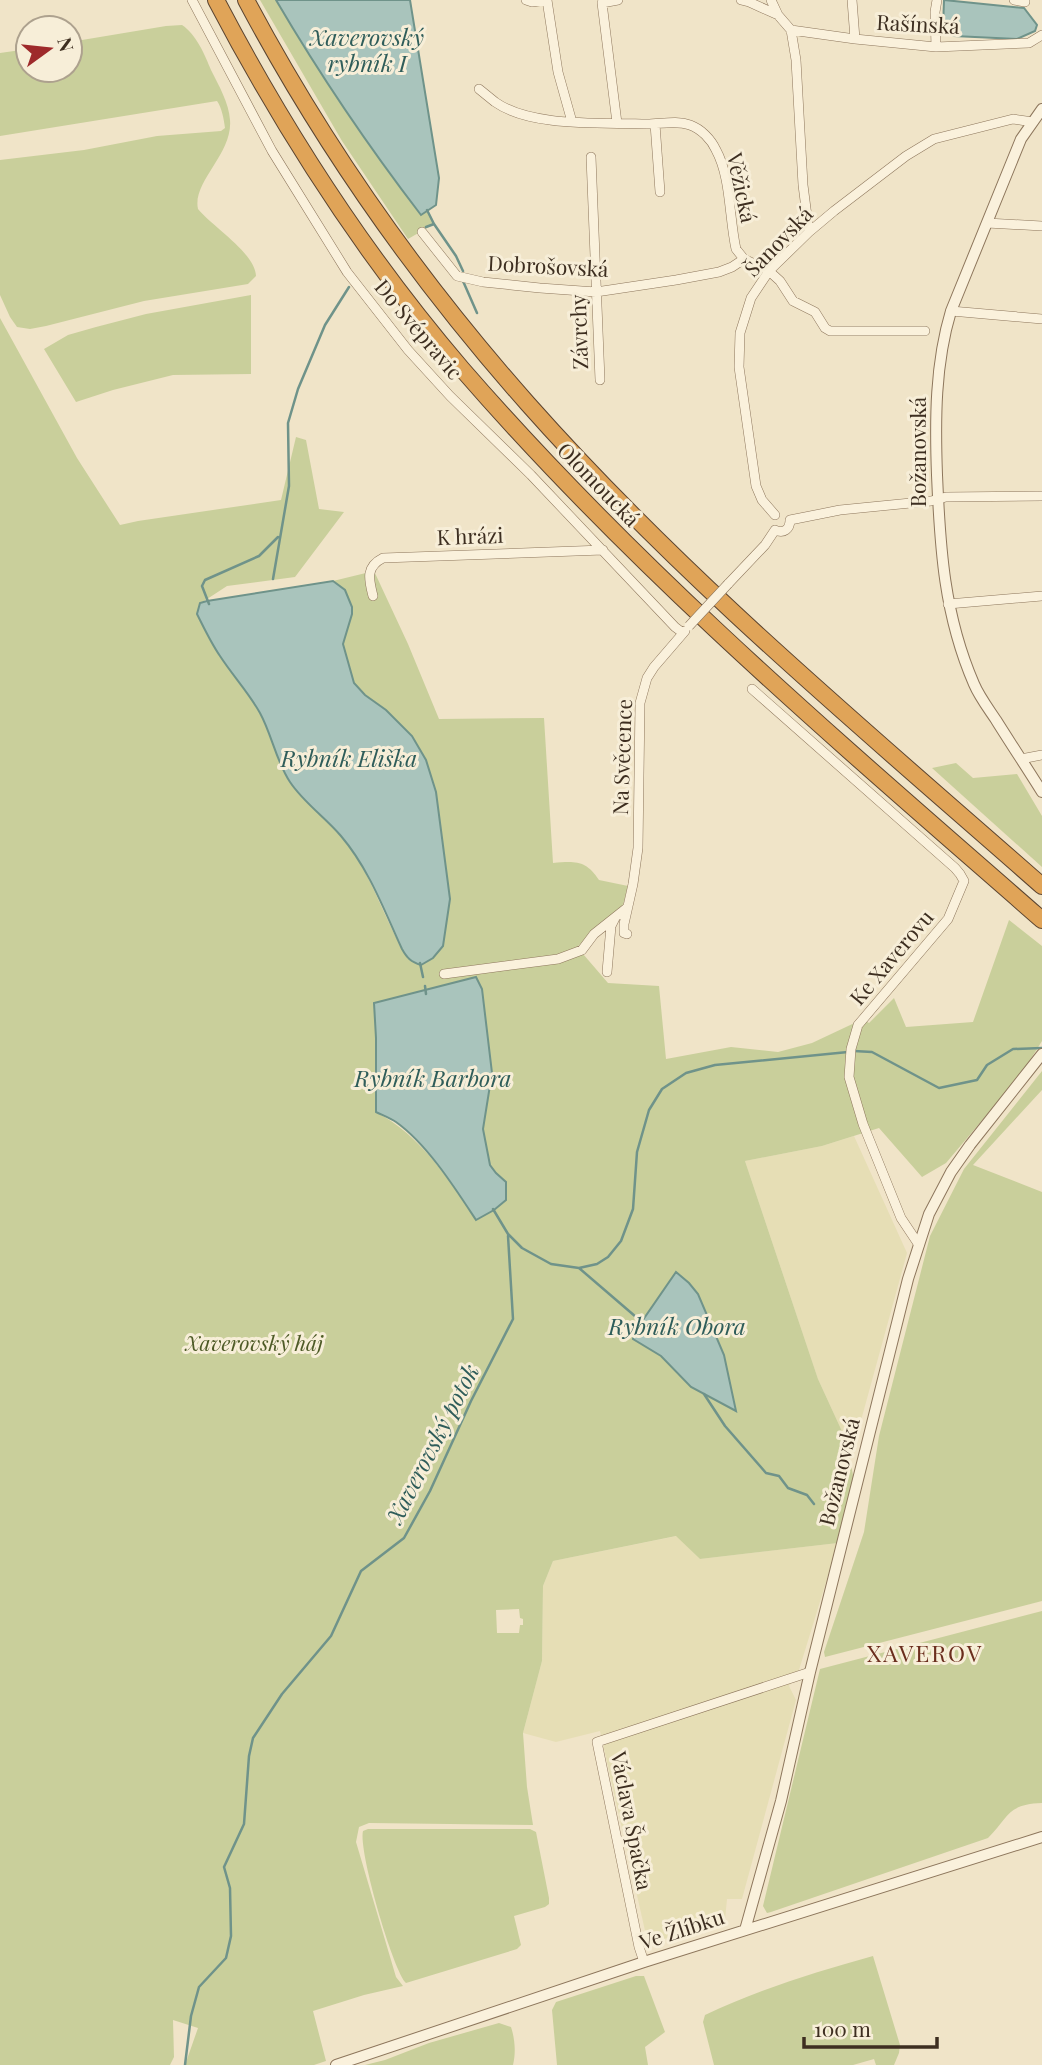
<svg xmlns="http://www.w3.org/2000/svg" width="1042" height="2065" viewBox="0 0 1042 2065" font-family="'Playfair Display',serif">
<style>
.farmland{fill:#e6deb5}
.green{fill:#c9cf9b;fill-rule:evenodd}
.water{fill:#a9c4bc;stroke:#6f938a;stroke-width:2}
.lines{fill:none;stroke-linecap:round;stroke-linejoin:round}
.stream{stroke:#6f938a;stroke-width:2.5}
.minor-casing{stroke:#8d765c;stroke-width:10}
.tertiary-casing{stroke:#8d765c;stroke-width:12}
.motorway-casing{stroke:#5b4430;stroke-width:18}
.minor{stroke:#faf1dc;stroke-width:9}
.tertiary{stroke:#faf1dc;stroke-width:10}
.motorway{stroke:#e0a458;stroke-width:16}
.minor-bridge-casing{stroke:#8d765c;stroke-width:10;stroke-linecap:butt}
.minor-bridge{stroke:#faf1dc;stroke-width:9}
.labels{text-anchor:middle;stroke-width:6;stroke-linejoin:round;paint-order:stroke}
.street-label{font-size:21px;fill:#3d2e20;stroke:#f7eed8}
.park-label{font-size:21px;font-style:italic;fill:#4d5a26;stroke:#f7eed8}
.water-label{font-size:23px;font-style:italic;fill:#2f5d5a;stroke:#f7eed8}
.neighbourhood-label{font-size:23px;letter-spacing:2px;fill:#6b2e1e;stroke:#f7eed8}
</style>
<rect width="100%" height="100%" fill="#f0e4c8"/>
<path class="farmland" d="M 854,1136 L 907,1253 L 857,1435 L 846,1440 L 818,1379 L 745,1161 L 822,1146 Z
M 677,1536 L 700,1559 L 838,1543 L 799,1670 L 789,1686 L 796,1700 L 742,1899 L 727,1899 L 725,1920 L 648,1944 L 600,1731 L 556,1742 L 523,1733 L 542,1661 L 543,1586 L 553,1561 Z"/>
<path class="green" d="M 260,0 L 276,0 C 320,75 368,146 421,214 L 428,211 L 434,224 L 408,239 L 342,141 Z
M 182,25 C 196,34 205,55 211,70 C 219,86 229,103 230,120 C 233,154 192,182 198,209 C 213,227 255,253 256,276 L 248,284 L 144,301 L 46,326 L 30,329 L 17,327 L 10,317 L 0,295 L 0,160 L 84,150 L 157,136 L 221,131 L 225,128 C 224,120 222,108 217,101 L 0,136 L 0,53 L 28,49 L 28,70 L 70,70 L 70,42 L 166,26 Z
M 251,295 L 251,374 L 173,375 L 113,390 L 76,402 L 44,349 L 68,335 L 96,327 L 146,314 Z
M 0,318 L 77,458 L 120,525 L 138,521 L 281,500 L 296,437 L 306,440 L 319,509 L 344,512 L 295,577 L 227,586 L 201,603 L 197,614 C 204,629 211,643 220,656 C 233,676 249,693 260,713 C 272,735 276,761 290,782 C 309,809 337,826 354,854 C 376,887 387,925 408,959 L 447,874 L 436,792 L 426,760 L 412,736 L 386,710 L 365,695 L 354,683 L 343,644 L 352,614 L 345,590 L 333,581 L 374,571 L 408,644 L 439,719 L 544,718 L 553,863 C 575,861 586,860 599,880 L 628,886 L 623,905 L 577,947 L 608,983 L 659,986 L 666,1059 L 731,1047 L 778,1052 L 812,1043 L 863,1019 L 869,1023 L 894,998 L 906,1027 L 973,1022 L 1009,920 L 1042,946 L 1042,1041 L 1022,1073 L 946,1163 L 922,1177 L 879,1128 L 822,1146 L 745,1161 L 818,1379 L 846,1440 L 854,1480 L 838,1543 L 700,1559 L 676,1536 L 553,1561 L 543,1586 L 542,1661 L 523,1733 L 527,1787 L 533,1825 L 369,1823 L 359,1827 L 356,1842 L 396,1977 L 403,1986 L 364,1995 L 313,2011 L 326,2061 L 314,2065 L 185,2065 L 198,2028 L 173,2020 L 174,2057 L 170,2065 L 0,2065 ZM 476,977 L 482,989 L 492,1073 L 483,1129 L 490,1165 L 496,1173 L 506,1182 L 506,1200 L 494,1210 L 476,1220 C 448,1178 421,1136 376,1112 L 376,1038 L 374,1003 ZM 676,1272 L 689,1283 L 691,1387 L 661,1356 L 633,1339 L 634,1333 ZM 496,1610 L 519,1609 L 520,1618 L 523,1619 L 523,1625 L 520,1625 L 519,1633 L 497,1633 Z
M 956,763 L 973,778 L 1017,774 L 1042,816 L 1042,867 L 932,768 Z
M 1042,1071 L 1042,1090 L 973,1165 L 1042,1192 L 1042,1601 L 825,1657 L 824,1652 L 864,1532 L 879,1436 L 930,1236 L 964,1169 Z
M 1042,1611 L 1042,1803 C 1007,1804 1009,1817 988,1838 L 771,1912 L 767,1913 L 763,1906 L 820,1669 Z
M 368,1829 L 530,1829 L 536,1832 L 549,1898 L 549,1904 L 545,1907 L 514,1916 L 521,1945 L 517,1949 L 406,1983 C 393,1970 358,1850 363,1831 Z
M 873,1956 L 900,2045 L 899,2053 L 894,2065 L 876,2065 L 874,2059 L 853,2065 L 714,2065 L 703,2022 L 705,2015 C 759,1989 816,1972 873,1956 Z
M 636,1976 L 644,1976 L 665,2032 L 645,2047 L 648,2065 L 557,2065 L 552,2010 L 556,2002 Z
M 499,2023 L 511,2027 C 515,2039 516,2053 513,2065 L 365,2065 L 385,2060 L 429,2043 Z"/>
<path class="water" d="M 276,0 L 410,0 L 439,178 L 436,205 L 421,215 C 368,146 320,75 276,0 Z
M 944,0 L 1024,8 L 1037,25 L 1035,31 L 1017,39 L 954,36 C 940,29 944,14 944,0 Z
M 333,581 L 345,590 L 352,607 L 352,614 L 343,644 L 354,683 L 365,695 L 386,710 L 412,736 L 426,760 L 436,792 L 450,899 L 443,946 L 433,958 L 421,965 C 411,962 407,958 402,949 C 384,910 369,869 341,836 C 325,817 304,803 290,782 C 276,761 272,735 260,713 C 249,693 233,676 220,656 C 211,643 204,628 197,614 L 200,603 L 207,601 Z
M 476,977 L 482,989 L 492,1073 L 483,1129 L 490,1165 L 496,1173 L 506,1182 L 506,1200 L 494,1210 L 476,1220 C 455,1188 427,1144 396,1122 C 390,1118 382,1115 376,1112 L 376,1038 L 374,1003 Z
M 676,1272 L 689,1283 L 698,1294 L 724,1355 L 736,1411 L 691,1387 L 661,1356 L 633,1339 L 634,1333 Z"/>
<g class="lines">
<path class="stream" d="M 434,224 L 456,256 L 463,271
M 426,227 L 434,224 L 427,210
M 463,281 L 477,313
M 273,579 L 289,486 L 288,423 L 298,389 L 325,325 L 349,287
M 209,604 L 202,586 L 205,580 L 259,556 L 278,537
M 420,963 L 423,977
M 425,986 L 426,994
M 854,1051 L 872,1052 L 939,1088 L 977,1080 L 987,1065 L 1013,1049 L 1042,1048
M 493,1209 L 508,1234 L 522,1248 L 551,1264 L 579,1268 L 597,1264 L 608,1257 L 621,1241 L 633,1209 L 637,1152 L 649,1110 L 662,1089 L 686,1073 L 715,1065 L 848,1052
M 579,1268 L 643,1323
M 704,1394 L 725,1426 L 766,1473 L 779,1476 L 788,1488 L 807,1495 L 814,1504
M 185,2065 L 191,2016 L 199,1987 L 226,1958 L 231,1936 L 230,1888 L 224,1867 L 244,1824 L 249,1756 L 253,1738 L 282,1694 L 331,1636 L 361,1571 L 404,1538 L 430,1491 L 471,1401 L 513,1319 L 508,1236"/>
<g class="minor-casing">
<path id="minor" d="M 192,0 L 272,151 L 347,272 L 408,350 L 450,396 L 531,475 L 675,627 L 683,633
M 526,0 L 532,2 L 547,0
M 547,0 L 558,72 L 572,122
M 741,0 L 749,2 L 778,15
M 771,0 L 778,15 L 791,30 L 796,60 L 803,185 L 809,232
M 852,0 L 855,39
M 1014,0 L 1025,2 L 1025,0
M 791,30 L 855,39 L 936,47 L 1029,43 L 1042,35
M 936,47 L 935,12 L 937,0
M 479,89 C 484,93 490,98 495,102 C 532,128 603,122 647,124 C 661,124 677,120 690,125 C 701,129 711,139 716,150 C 731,177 729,218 736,249 L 744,259
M 617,123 L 602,3 L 618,0
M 655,124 L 660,192
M 591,157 L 600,380
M 987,223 L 1042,226
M 422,232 L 457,276 L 483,282 L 540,288 L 596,292 L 676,280 L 719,272 L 732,267 L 744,259 L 769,271 L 780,281 L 793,301 L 815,312 L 825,328 L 830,331 L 925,331
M 951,311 L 1042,319
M 775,515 L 762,500 L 756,486 L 739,367 L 740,333 L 751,298 L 769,271 L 809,232 L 834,211 L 906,156 L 934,139 L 1013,119 L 1033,122
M 790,520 L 840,510 L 931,501 L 946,497 L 1042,496
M 775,530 C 784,534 790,529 790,520
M 728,584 L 765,545 L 775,530
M 373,596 C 369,580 365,567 383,558 L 603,550
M 948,604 L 1042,596
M 752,689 L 955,868 L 960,874 L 964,881 L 948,919 L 858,1025 L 851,1049 L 849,1077 L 863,1124 L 901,1218 L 919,1245
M 1021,759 L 1042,755
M 627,934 L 624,933 L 624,924 L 633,884 L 638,848 L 640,703 L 647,678 L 654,667 L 685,631
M 607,972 L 611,926 L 615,918
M 444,974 L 558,959 L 582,950 L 594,934 L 628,907
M 644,1962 L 639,1947 L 597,1742 L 810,1672"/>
</g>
<g class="tertiary-casing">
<path id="tertiary" d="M 1042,109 L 1021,139 L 951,311 C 935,364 935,420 937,475 C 940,548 944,615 974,684 C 979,696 988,708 996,720 C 1011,744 1027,768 1042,792
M 745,1930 L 781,1801 L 810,1672 L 908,1279 L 929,1214 L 951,1172 L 970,1145 L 1042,1054
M 336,2065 L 644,1962 L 1042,1837"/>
</g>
<g class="motorway-casing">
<path id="motorway" d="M 216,0 C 284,130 366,257 462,369 C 637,571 841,744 1042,920
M 246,0 C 323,145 419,281 528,404 C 684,580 866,731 1042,886"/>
</g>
<use href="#minor" class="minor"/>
<use href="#tertiary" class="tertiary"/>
<use href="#motorway" class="motorway"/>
<g class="minor-bridge-casing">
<path id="minor-bridge" d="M 689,626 L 728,584"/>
</g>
<use href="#minor-bridge" class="minor-bridge"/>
</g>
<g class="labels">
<g class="street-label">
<text transform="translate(918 25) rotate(3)" y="7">Rašínská</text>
<text transform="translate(741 188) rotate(78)" y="7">Věžická</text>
<text transform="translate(779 242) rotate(-46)" y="7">Šanovská</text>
<text transform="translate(548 267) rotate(3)" y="7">Dobrošovská</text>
<text transform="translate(418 330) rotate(50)" y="7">Do Svépravic</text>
<text transform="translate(580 332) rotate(-92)" y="7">Závrchy</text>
<text transform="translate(919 452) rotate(-90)" y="7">Božanovská</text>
<text transform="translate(598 485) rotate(46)" y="7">Olomoucká</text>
<text transform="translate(470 537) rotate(-2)" y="7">K hrázi</text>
<text transform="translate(623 757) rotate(-88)" y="7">Na Svěcence</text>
<text transform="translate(892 958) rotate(-50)" y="7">Ke Xaverovu</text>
<text transform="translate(840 1472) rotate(-76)" y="7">Božanovská</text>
<text transform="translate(631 1821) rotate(79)" y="7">Václava Špačka</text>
<text transform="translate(682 1930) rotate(-18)" y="7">Ve Žlíbku</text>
</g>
<g class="park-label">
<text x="254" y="1351">Xaverovský háj</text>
</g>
<g class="water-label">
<text x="367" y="46">Xaverovský<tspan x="367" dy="26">rybník I</tspan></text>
<text x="349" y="767">Rybník Eliška</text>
<text x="433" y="1087">Rybník Barbora</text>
<text x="677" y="1335">Rybník Obora</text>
<text transform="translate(433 1444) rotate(-63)" y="8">Xaverovský potok</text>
</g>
<g class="neighbourhood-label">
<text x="925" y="1662">XAVEROV</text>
</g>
</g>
<g transform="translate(49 49) rotate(75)"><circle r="33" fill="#f7eed8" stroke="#ada18e" stroke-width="2"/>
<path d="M0-5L12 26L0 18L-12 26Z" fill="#9e2a2b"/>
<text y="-10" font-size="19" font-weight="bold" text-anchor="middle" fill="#3d2e20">N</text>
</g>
<path d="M804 2037v10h133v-10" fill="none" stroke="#3d2e20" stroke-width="3.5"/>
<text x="814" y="2037" font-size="21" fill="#3d2e20" stroke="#f7eed8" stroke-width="5" paint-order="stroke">100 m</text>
</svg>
